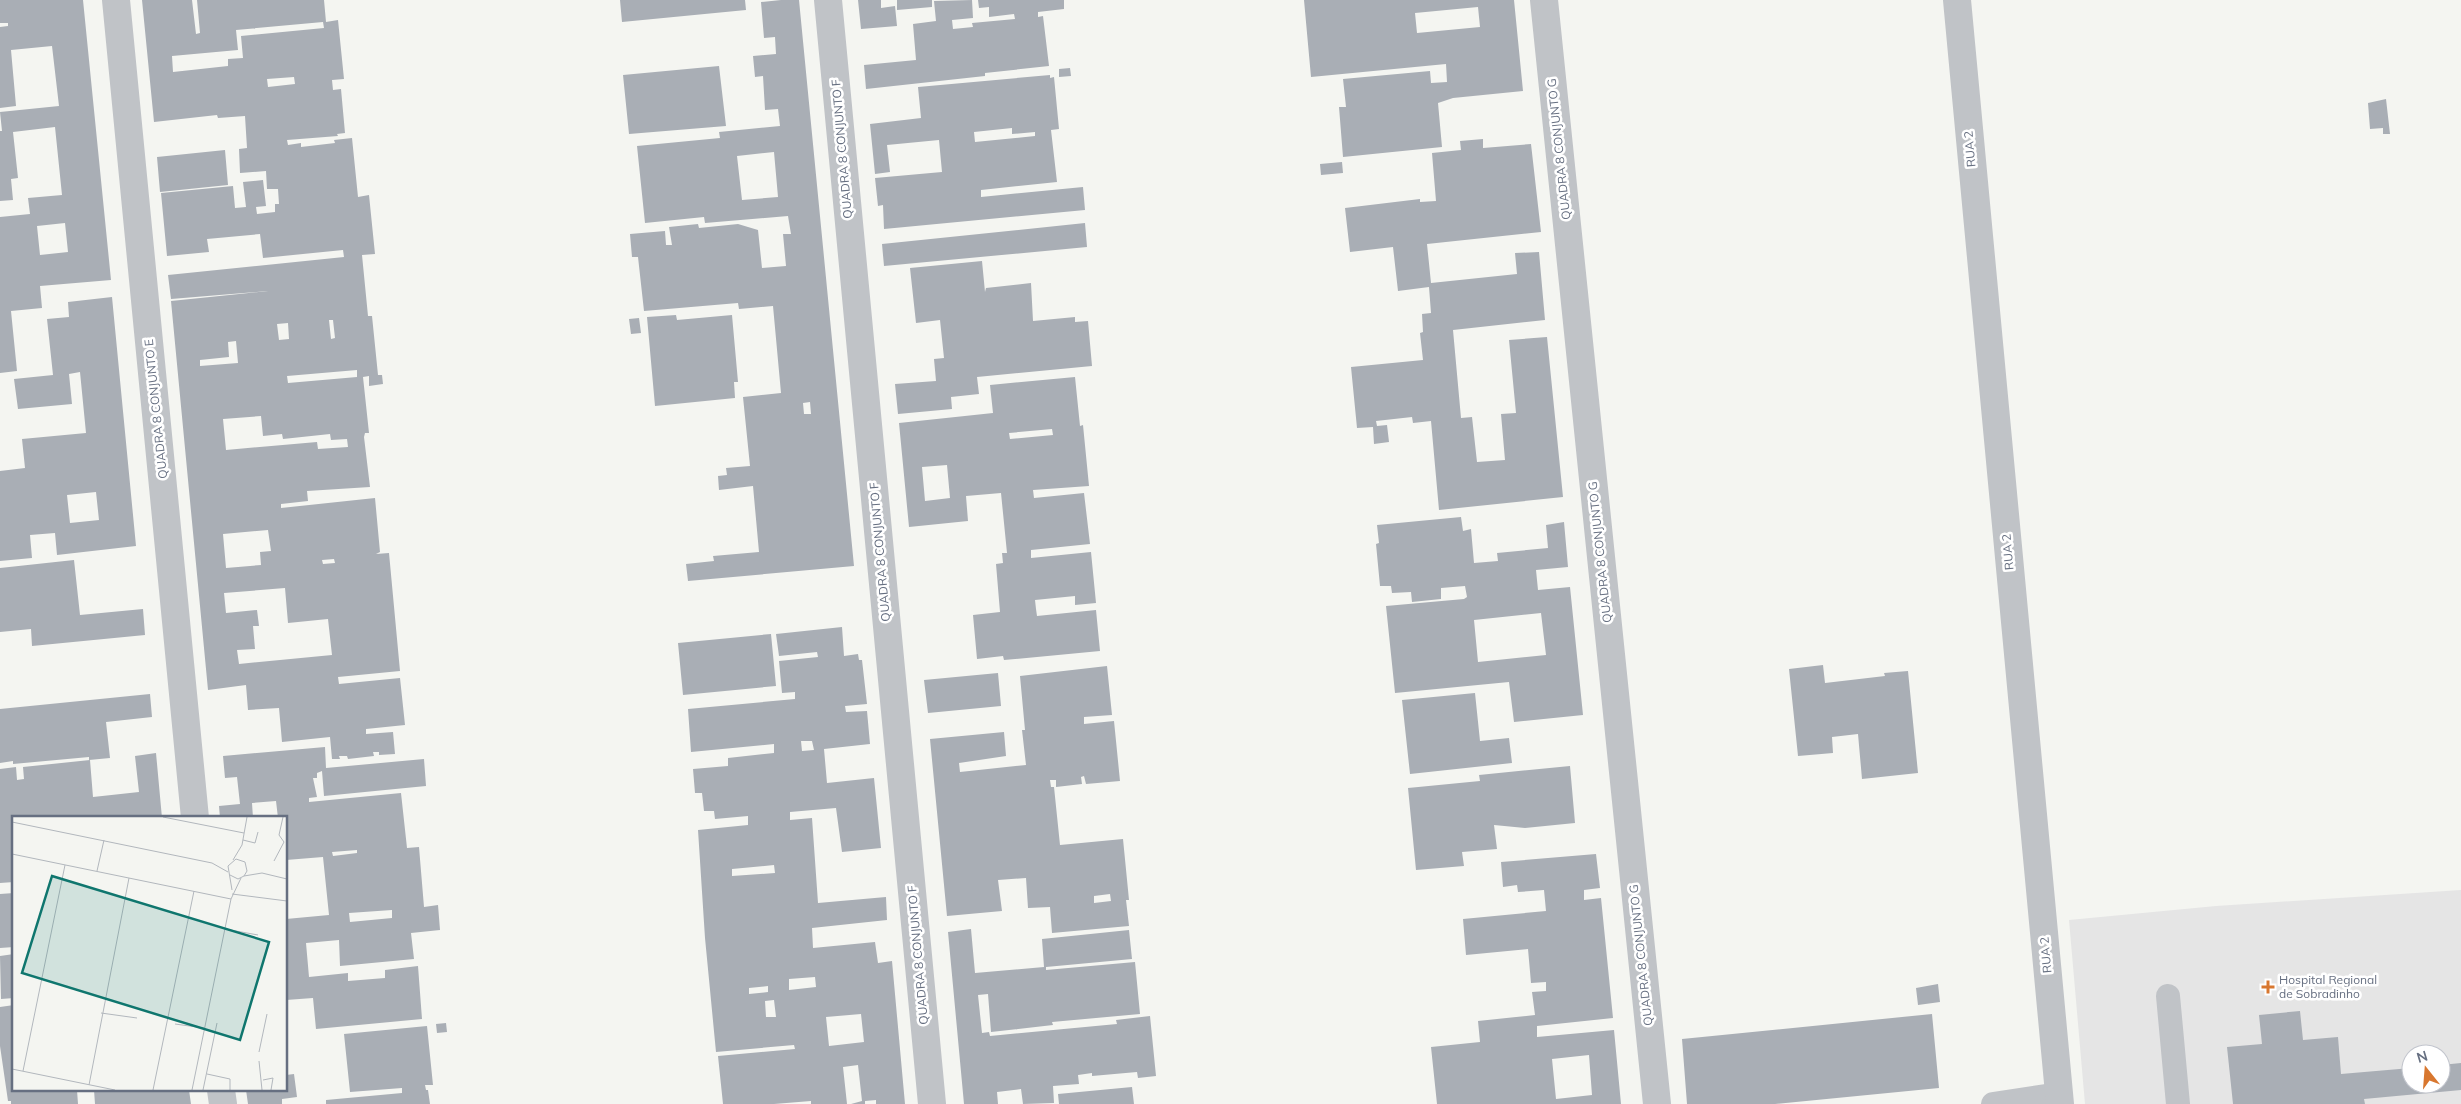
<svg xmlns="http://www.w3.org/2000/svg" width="2461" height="1104" viewBox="0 0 2461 1104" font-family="Mulish,sans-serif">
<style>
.built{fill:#e5e5e5;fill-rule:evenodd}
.building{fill:#a9aeb5;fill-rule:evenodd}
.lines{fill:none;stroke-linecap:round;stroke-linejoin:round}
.service{stroke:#c0c3c7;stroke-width:24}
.minor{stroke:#c0c3c7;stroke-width:28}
.tertiary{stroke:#c0c3c7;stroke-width:28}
.poi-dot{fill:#d8772f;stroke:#fff;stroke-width:2}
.labels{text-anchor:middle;stroke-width:5;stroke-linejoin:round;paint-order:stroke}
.street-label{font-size:12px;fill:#666f81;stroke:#fff}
.poi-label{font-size:12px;fill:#666f81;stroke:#fff;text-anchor:start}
.inset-road{fill:none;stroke:#b2b7bd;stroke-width:1}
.view{fill:#0f766e;fill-opacity:0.15;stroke:#0f766e;stroke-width:2.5}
.inset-edge{fill:none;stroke:#666f81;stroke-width:2.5}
</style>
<rect width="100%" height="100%" fill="#f4f5f1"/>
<path class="built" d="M 2461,890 L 2461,1104 L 2085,1104 L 2069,920 L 2216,906 ZM 2411,1054 L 2441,1054 L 2441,1084 L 2411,1084 Z"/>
<path class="building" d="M 0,0 L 83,0 L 111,280 L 40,286 L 42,308 L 11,311 L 17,371 L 0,373 L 0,217 L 30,214 L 28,198 L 62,195 L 55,127 L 13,132 L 18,178 L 11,179 L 13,200 L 0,201 L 0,131 L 2,131 L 0,112 L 59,106 L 52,46 L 11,50 L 16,106 L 0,108 L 0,27 L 8,26 L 8,23 L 0,23 ZM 65,223 L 68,252 L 40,255 L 37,226 Z
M 142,0 L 192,0 L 196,34 L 200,33 L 197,0 L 324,0 L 326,22 L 338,20 L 344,79 L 332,80 L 333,90 L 341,89 L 345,133 L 337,134 L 338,136 L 287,140 L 288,145 L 301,143 L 301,147 L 335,143 L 334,140 L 352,138 L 358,197 L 369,195 L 375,254 L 362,255 L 368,316 L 372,316 L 378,375 L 382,375 L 383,384 L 369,386 L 369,376 L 363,377 L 369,433 L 365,433 L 364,437 L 370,487 L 307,491 L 308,501 L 281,504 L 281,508 L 375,498 L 380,552 L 376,554 L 389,553 L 400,671 L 338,677 L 339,684 L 400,678 L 405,725 L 366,729 L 366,734 L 393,732 L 395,754 L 379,755 L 379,752 L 373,752 L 374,756 L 348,759 L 347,756 L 339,756 L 340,759 L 332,759 L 330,737 L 282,742 L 279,708 L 248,710 L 246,685 L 208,690 L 171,301 L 268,291 L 171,299 L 168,275 L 344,257 L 343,250 L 263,258 L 260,234 L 207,239 L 209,252 L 167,256 L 161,193 L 233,186 L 235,208 L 246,207 L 243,182 L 263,180 L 266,206 L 256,207 L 257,214 L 275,212 L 275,204 L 279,204 L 278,189 L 267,189 L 266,171 L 240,173 L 239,149 L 247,148 L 245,116 L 218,118 L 217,115 L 154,122 ZM 323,22 L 324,28 L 241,36 L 243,58 L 228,59 L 228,66 L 173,72 L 172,56 L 238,50 L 236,30 ZM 294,77 L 295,84 L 268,87 L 267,79 ZM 329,320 L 333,320 L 335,338 L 331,339 ZM 288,323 L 289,339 L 279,340 L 277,324 ZM 236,341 L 238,363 L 200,366 L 200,360 L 229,357 L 228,342 ZM 357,370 L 357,377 L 288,383 L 287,376 ZM 261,416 L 263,436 L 282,434 L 283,439 L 330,434 L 331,440 L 347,439 L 348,447 L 318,449 L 317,442 L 226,450 L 223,419 ZM 268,530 L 271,551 L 260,552 L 261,565 L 226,568 L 223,534 ZM 334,559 L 335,563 L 323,564 L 322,560 ZM 285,588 L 288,623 L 328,619 L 332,655 L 239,664 L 237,650 L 255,649 L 253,626 L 259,626 L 257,610 L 226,613 L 224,593 Z
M 620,0 L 745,0 L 746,10 L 622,22 Z
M 781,0 L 799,0 L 854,566 L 688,581 L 686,564 L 714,561 L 713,556 L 759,552 L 753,486 L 719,490 L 718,476 L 727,475 L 726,468 L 750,466 L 743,397 L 781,393 L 773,306 L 739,309 L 738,303 L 644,311 L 638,257 L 632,257 L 630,234 L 665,231 L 666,245 L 672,245 L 669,227 L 698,224 L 699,228 L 738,224 L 758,230 L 762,268 L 786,266 L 783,234 L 791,234 L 788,216 L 705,223 L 704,217 L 645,223 L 637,146 L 720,138 L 719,132 L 780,126 L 778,109 L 765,110 L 763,76 L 755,77 L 753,56 L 776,54 L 775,37 L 764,38 L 761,2 ZM 774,152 L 778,197 L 742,200 L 737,156 ZM 810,402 L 811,414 L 804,414 L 803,403 Z
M 858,0 L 881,0 L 881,8 L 895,6 L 897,26 L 861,29 Z
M 897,0 L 932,0 L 932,7 L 897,10 Z
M 972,0 L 973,18 L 952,20 L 953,29 L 973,27 L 972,23 L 1015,19 L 1014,14 L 989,17 L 989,7 L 979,8 L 978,0 L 1064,0 L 1064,9 L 1038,12 L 1038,17 L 1043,16 L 1049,66 L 985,73 L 985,76 L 866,89 L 864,65 L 916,60 L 913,24 L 936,21 L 934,1 Z
M 1304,0 L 1514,0 L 1523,91 L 1453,98 L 1438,103 L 1442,147 L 1343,157 L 1339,107 L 1346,107 L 1343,79 L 1430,71 L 1431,83 L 1447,82 L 1446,64 L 1311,77 ZM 1478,7 L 1480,27 L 1417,33 L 1415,13 Z
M 719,66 L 726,126 L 629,134 L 623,75 Z
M 1070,68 L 1071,76 L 1059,77 L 1059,69 Z
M 1050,75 L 1050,78 L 1054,77 L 1059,129 L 1051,130 L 1057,182 L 981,190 L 981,197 L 1083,187 L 1085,210 L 884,229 L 883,205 L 878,206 L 875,178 L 942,172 L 939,140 L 887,145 L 890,172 L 875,174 L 870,124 L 921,118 L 918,87 ZM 1012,128 L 1012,134 L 1035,132 L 1035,136 L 975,142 L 974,132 Z
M 2386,99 L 2390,134 L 2383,134 L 2383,128 L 2370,129 L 2368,103 Z
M 1483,139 L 1483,148 L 1531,144 L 1541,232 L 1427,244 L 1431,283 L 1517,274 L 1515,253 L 1539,252 L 1545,320 L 1453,330 L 1461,418 L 1472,417 L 1477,462 L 1505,460 L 1501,414 L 1516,413 L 1509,340 L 1547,337 L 1563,497 L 1439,510 L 1431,421 L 1413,423 L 1412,417 L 1376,421 L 1377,426 L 1387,425 L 1389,442 L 1374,444 L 1373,427 L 1357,428 L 1351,367 L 1423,360 L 1420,333 L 1423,332 L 1422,314 L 1431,313 L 1429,287 L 1398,291 L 1393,247 L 1350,252 L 1345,208 L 1420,199 L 1420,202 L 1436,201 L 1432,153 L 1461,150 L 1460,141 Z
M 225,150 L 228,185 L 160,192 L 157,157 Z
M 1342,162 L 1343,173 L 1321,175 L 1320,164 Z
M 1085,223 L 1087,247 L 884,266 L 882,244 Z
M 982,261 L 985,292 L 986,288 L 1031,283 L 1033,321 L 1075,317 L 1075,322 L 1088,321 L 1092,366 L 977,377 L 979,394 L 951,397 L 952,409 L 898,414 L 895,384 L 936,381 L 934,359 L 944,358 L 940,320 L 916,323 L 910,268 Z
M 112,297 L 136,546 L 57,555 L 55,533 L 30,535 L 32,558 L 0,561 L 0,471 L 25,468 L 22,439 L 86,433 L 80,372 L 69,374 L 72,404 L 18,409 L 14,379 L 53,375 L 47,319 L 69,317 L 68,302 ZM 96,492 L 99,520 L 70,523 L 67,495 Z
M 676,315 L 677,320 L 732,315 L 738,382 L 734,382 L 735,398 L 655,406 L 647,317 Z
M 639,318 L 641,333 L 631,334 L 629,319 Z
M 1075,377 L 1080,426 L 1083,425 L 1089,486 L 1033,490 L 1034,498 L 1084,493 L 1090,544 L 1031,550 L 1031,558 L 1091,552 L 1096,603 L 1075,605 L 1075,596 L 1035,600 L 1036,609 L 1037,616 L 1096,610 L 1100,651 L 1004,660 L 1003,656 L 977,659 L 973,615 L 1000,612 L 996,564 L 1003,563 L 1002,553 L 1007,553 L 1001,493 L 966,496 L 968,521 L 909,527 L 899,423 L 993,413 L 990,385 ZM 1052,429 L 1053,435 L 1010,439 L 1009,433 ZM 947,465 L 950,498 L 925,501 L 922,467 Z
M 1461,517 L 1463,531 L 1471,529 L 1474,563 L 1498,561 L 1497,553 L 1548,548 L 1546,525 L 1564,522 L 1568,567 L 1536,570 L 1538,590 L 1570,587 L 1583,715 L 1514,722 L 1509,682 L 1395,693 L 1386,606 L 1464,599 L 1467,597 L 1465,586 L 1441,588 L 1441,599 L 1412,602 L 1411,592 L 1392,593 L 1391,586 L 1380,586 L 1376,544 L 1379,543 L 1377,525 ZM 1541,613 L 1546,655 L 1478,662 L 1474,620 Z
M 74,560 L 80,615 L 143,609 L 145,635 L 32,646 L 31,629 L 0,632 L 0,568 Z
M 842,627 L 844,656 L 858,654 L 859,660 L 862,660 L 867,704 L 845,706 L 846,712 L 867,711 L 870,744 L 824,749 L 827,783 L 874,778 L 881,848 L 842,852 L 836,808 L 790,812 L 790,820 L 812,818 L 818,903 L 886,897 L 887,920 L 812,928 L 813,948 L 875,942 L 878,963 L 892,961 L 905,1104 L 876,1104 L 876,1100 L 865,1101 L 865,1104 L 851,1104 L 862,1101 L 858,1065 L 843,1067 L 847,1104 L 811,1104 L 811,1101 L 774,1104 L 723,1104 L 718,1056 L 795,1049 L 794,1045 L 716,1052 L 705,938 L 698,830 L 748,825 L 748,816 L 715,819 L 714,811 L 704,811 L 702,793 L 695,793 L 693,769 L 728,766 L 728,758 L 774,753 L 774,744 L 691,752 L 688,709 L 795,699 L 795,692 L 782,693 L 779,661 L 818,657 L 817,652 L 779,656 L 776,634 ZM 801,741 L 812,741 L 814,750 L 802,751 ZM 774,865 L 775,873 L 732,876 L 732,869 ZM 815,977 L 816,987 L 789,990 L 789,979 ZM 768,986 L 768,992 L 749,994 L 749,988 ZM 774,1000 L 776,1017 L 766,1017 L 765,1001 ZM 861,1014 L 864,1042 L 829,1046 L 826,1017 Z
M 771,634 L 776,686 L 683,695 L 678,643 Z
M 1823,665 L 1825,683 L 1885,676 L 1884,673 L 1908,671 L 1918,773 L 1862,779 L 1858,734 L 1832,737 L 1833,753 L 1798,756 L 1789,669 Z
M 1107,666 L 1112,715 L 1084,717 L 1084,724 L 1114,721 L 1120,781 L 1086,784 L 1084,776 L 1081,777 L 1082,784 L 1056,787 L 1056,780 L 1050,780 L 1051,787 L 1054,787 L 1060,845 L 1123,839 L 1129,900 L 1126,900 L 1129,926 L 1052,933 L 1050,907 L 1028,908 L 1026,878 L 998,880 L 1002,911 L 947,916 L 930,739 L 1004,732 L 1006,756 L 959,763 L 960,772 L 1026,765 L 1022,730 L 1025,730 L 1020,676 ZM 1110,894 L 1111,901 L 1094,903 L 1094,896 Z
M 998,673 L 1001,706 L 928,713 L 924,680 Z
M 1475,693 L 1480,741 L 1509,738 L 1512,763 L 1410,774 L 1402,700 Z
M 150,694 L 152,717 L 106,722 L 110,758 L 89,760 L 89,757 L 13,764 L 13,761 L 0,763 L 0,709 Z
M 325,747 L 326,768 L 424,759 L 426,786 L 324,796 L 322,771 L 317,773 L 317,778 L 313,778 L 317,797 L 309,798 L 309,802 L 401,793 L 407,848 L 419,847 L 424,907 L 438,905 L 440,930 L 411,933 L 414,959 L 340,966 L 339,940 L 306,943 L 309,977 L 348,973 L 348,981 L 385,978 L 385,970 L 418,966 L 422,1019 L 316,1029 L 313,998 L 286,1000 L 286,919 L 329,915 L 323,857 L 286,860 L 286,818 L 278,818 L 276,801 L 252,803 L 253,818 L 220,818 L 219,806 L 240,804 L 237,777 L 225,778 L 223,756 ZM 357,850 L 357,853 L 333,856 L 332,852 ZM 392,910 L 392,918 L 350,922 L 349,913 Z
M 156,753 L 162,818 L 14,818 L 14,882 L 0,883 L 0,769 L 16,767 L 17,780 L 24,779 L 23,767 L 90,760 L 93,797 L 139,792 L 135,756 Z
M 1570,766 L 1575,823 L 1525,828 L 1494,825 L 1497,849 L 1462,852 L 1464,866 L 1416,870 L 1408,788 L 1480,781 L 1479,775 Z
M 1596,854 L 1600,888 L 1584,890 L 1584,900 L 1601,898 L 1613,1018 L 1537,1026 L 1537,1037 L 1614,1030 L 1621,1104 L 1437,1104 L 1431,1047 L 1480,1042 L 1478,1021 L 1535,1015 L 1532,992 L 1546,991 L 1546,982 L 1531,983 L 1528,949 L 1466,955 L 1463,919 L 1546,911 L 1544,890 L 1518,892 L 1517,885 L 1503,887 L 1501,862 ZM 1589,1055 L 1592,1095 L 1556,1099 L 1552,1059 Z
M 14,893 L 14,947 L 0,948 L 0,894 Z
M 971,929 L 975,973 L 1044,967 L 1042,939 L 1129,930 L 1132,959 L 1046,967 L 1046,970 L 1135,962 L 1140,1014 L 1052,1022 L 1053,1025 L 991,1032 L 988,994 L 978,995 L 982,1033 L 989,1032 L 990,1036 L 1117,1024 L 1116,1020 L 1150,1016 L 1156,1076 L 1138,1078 L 1137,1072 L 1092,1076 L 1092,1073 L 1078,1075 L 1079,1084 L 1053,1086 L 1054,1103 L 1023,1104 L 1021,1089 L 997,1092 L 998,1104 L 964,1104 L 948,932 Z
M 14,954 L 14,998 L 1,999 L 0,956 Z
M 1938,984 L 1940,1002 L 1918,1005 L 1916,988 Z
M 14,1005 L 14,1090 L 77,1090 L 78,1104 L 11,1104 L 11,1101 L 8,1101 L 0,1046 L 0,1007 Z
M 2300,1011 L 2303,1040 L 2338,1037 L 2341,1074 L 2411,1068 L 2411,1084 L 2441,1084 L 2441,1065 L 2461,1063 L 2461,1090 L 2364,1099 L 2365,1104 L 2233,1104 L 2227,1047 L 2262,1044 L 2259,1015 Z
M 1932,1014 L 1939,1088 L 1775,1104 L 1687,1104 L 1682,1039 Z
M 446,1023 L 447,1032 L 437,1033 L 436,1024 Z
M 427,1026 L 433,1085 L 425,1085 L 426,1090 L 428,1090 L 430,1104 L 326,1104 L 326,1100 L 402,1093 L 402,1088 L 350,1092 L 344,1034 Z
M 294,1074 L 297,1097 L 282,1099 L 282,1104 L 248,1104 L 246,1090 L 286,1090 L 286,1075 Z
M 1132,1087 L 1134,1104 L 1059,1104 L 1058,1094 Z
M 94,1090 L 189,1090 L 191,1104 L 95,1104 Z"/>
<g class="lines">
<path class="service" d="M 2168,996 L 2178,1104
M 1993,1104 L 2059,1094"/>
<path class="minor" d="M 116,0 L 195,818
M 828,0 L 932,1104
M 1544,0 L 1657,1104
M 221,1090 L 223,1104"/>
<path class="tertiary" d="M 1957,0 L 2060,1104"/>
</g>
<path class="poi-dot" d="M2265.5 979.5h5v5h5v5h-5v5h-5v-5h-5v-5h5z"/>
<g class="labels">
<g class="street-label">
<text transform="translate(842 149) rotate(-95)" y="4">QUADRA 8 CONJUNTO F</text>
<text transform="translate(1559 149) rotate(-96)" y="4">QUADRA 8 CONJUNTO G</text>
<text transform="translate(1970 149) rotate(-95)" y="4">RUA 2</text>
<text transform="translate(156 409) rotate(-96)" y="4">QUADRA 8 CONJUNTO E</text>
<text transform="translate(880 552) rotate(-95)" y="4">QUADRA 8 CONJUNTO F</text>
<text transform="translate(1600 552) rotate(-96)" y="4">QUADRA 8 CONJUNTO G</text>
<text transform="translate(2008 552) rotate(-95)" y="4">RUA 2</text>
<text transform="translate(918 955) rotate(-95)" y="4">QUADRA 8 CONJUNTO F</text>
<text transform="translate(1641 955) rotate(-96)" y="4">QUADRA 8 CONJUNTO G</text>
<text transform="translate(2046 955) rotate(-95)" y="4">RUA 2</text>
</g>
<g class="poi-label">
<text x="2279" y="984">Hospital Regional<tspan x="2279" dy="14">de Sobradinho</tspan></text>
</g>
</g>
<g transform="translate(12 816)">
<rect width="275" height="275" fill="#f4f5f1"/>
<path class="inset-road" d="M 151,1 L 232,17M 271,1 L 267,19 L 272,26M 0,6 L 200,47 L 216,56M 231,24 L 243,27 L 246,16M 0,38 L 219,83M 221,44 L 230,29 L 235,1M 262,45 L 272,26M 85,55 L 92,24M 218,59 L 226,63 L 232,60 L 235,55 L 233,46 L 224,43 L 216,50 L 220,74M 232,60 L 250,57 L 275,63M 220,78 L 275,85M 213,113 L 246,119M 89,197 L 125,202M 163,208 L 192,212M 247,236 L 255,198M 247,245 L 250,274M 0,253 L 103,274M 11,255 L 53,49M 195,258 L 218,263 L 218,274M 251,264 L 261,262 L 259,274M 77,269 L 117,62M 141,274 L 182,75M 180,274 L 219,83 L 229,62M 191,274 L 205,207"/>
<path class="view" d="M 40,60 L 257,126 L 228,224 L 10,157 Z"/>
<rect width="275" height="275" class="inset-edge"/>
</g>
<g transform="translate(2426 1069) rotate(343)"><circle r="24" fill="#ffffff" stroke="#c2c5cd"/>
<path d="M0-4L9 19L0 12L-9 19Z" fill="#d8772f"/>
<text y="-8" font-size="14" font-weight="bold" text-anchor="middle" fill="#666f81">N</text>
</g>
</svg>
